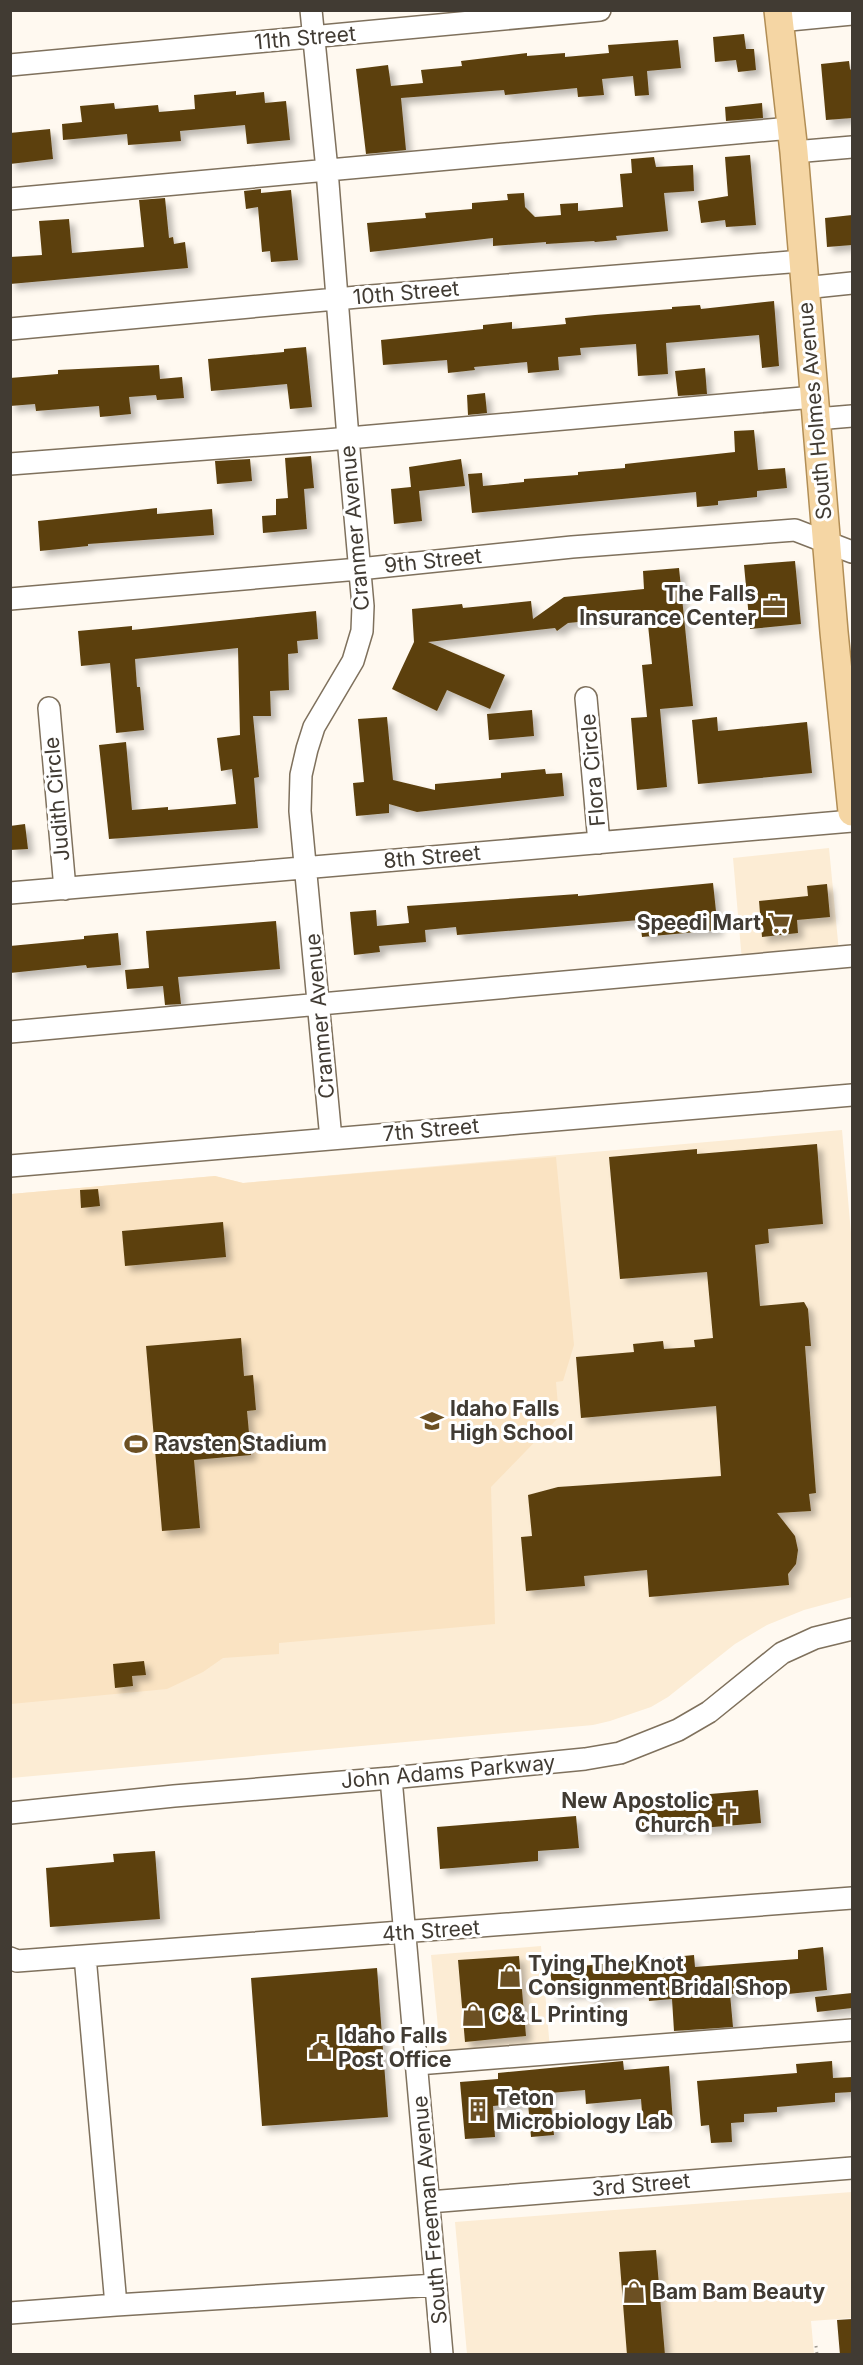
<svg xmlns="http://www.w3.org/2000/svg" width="863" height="2365" viewBox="0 0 863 2365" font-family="Inter,sans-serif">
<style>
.built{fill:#fcecd4}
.green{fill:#fae3c2}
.building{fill:#5c400f;filter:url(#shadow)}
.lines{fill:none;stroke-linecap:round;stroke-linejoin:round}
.minor-casing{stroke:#7f715d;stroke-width:24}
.major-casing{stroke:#b28e55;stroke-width:30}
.path{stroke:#9d978e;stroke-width:3;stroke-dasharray:1.5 4.5;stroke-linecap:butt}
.minor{stroke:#fff;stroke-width:21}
.major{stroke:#f5d6a4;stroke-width:27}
.labels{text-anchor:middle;stroke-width:6;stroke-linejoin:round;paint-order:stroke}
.street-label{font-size:21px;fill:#413b33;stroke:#fff}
.poi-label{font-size:21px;font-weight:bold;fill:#413b33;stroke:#fff;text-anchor:start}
</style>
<defs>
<filter id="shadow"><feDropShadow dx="5.5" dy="5.5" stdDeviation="3" flood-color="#0004"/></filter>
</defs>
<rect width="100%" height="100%" fill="#fff9f0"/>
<path class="built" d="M 829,848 L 839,952 L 742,961 L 733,858 Z
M 842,1130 L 852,1245 L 852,1597 L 804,1610 L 767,1625 L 735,1644 L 668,1697 L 651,1707 L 610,1721 L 593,1725 L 11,1778 L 11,1194 L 215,1176 L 243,1183 Z
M 541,1946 L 550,2049 L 441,2058 L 431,1955 Z
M 852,2192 L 852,2318 L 811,2321 L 814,2354 L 467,2354 L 455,2222 Z"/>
<path class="green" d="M 556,1157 L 574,1345 L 563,1381 L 556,1382 L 559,1417 L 491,1487 L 495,1624 L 279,1643 L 279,1654 L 223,1658 L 203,1672 L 167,1689 L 11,1704 L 11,1194 L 215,1176 L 243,1183 Z"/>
<path class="building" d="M 744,34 L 746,49 L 754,49 L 756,70 L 738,72 L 736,60 L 715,62 L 713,37 Z
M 678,40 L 681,68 L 647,71 L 649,95 L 635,96 L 633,76 L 602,79 L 604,95 L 578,97 L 577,88 L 505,95 L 504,90 L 401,98 L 406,150 L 366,154 L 356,69 L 388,65 L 391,86 L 423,83 L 421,70 L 462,66 L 461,61 L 527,53 L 527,56 L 565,53 L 565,57 L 609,53 L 608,45 Z
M 849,61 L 850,69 L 852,71 L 852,118 L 826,120 L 821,64 Z
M 236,91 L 236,95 L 264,92 L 265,103 L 286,101 L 290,140 L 247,144 L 245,125 L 180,131 L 181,141 L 128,145 L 127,134 L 63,140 L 62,124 L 82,122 L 80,106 L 114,103 L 115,109 L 158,105 L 159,112 L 195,109 L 194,95 Z
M 762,103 L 763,118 L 726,121 L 725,107 Z
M 50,129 L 53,159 L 10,164 L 10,133 Z
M 750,155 L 756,225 L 726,227 L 725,220 L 701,223 L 698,201 L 728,196 L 725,157 Z
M 654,157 L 656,167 L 693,165 L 694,191 L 664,193 L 668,231 L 616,236 L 617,240 L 595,242 L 594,241 L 546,244 L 546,242 L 493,246 L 493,238 L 370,252 L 367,223 L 426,218 L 425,213 L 472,209 L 472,203 L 508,200 L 507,194 L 524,193 L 525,207 L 535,217 L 561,215 L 560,204 L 578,203 L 578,211 L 623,207 L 620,174 L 632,173 L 631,159 Z
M 261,189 L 261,193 L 291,190 L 298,260 L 271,262 L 270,251 L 262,252 L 258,207 L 246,209 L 244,191 Z
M 165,198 L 169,238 L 173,237 L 174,244 L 185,242 L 188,268 L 10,284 L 10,257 L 42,255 L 39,221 L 69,219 L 72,253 L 144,247 L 139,200 Z
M 852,215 L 852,245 L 827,247 L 825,218 Z
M 774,301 L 779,366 L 762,368 L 759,335 L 666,343 L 668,374 L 638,376 L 636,344 L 580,348 L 581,355 L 558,357 L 559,370 L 528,373 L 527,362 L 474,367 L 475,370 L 448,373 L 447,360 L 383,365 L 381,340 L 483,329 L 483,325 L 512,322 L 512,329 L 566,324 L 565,318 L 595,315 L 672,309 L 672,307 L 700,305 L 701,309 Z
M 306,347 L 312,407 L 290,409 L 287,384 L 211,391 L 208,359 L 284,352 L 284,349 Z
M 159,365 L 160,379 L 182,377 L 184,398 L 157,400 L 156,395 L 129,397 L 131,414 L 100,417 L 99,406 L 36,411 L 35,404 L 10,406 L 10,378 L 58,374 L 58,370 Z
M 705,368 L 707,394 L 678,396 L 675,371 Z
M 485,393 L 487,413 L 468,415 L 467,395 Z
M 754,430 L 758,470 L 785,468 L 787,488 L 757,491 L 757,497 L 718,501 L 718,505 L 697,507 L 696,492 L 472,513 L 468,474 L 482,473 L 483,486 L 524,482 L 524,479 L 578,475 L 578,472 L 625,468 L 625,464 L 735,452 L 734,431 Z
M 311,456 L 314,488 L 304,489 L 307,529 L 263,533 L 262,516 L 276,515 L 276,499 L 288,498 L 285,458 Z
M 250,459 L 252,481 L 217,484 L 215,461 Z
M 461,459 L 465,486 L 419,491 L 422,521 L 394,524 L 391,489 L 411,487 L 409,467 Z
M 157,508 L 157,514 L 212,509 L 214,535 L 88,544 L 88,546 L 40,551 L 38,521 Z
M 795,561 L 801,624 L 750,629 L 744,565 Z
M 679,568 L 693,706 L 660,709 L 667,787 L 637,790 L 631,718 L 647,717 L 642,665 L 652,664 L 647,615 L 568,623 L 557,631 L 555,628 L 428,642 L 505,675 L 490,709 L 447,690 L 437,711 L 392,689 L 414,642 L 412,609 L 462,604 L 463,608 L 531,601 L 533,619 L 564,597 L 644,589 L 643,571 Z
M 316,611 L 318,639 L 297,641 L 298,653 L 288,654 L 289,690 L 270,691 L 271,716 L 253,716 L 259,777 L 254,778 L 258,828 L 109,839 L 99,745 L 126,742 L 132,810 L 168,807 L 168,810 L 236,804 L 232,769 L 221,771 L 217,738 L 240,735 L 238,648 L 135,659 L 137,687 L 140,687 L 144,730 L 116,733 L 110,663 L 81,666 L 78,631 L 132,626 L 132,630 Z
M 532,710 L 534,736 L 489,740 L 487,714 Z
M 387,717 L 393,780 L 435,790 L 435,784 L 501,778 L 501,773 L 545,769 L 546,774 L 562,773 L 564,796 L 417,812 L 389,804 L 389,813 L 356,816 L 353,783 L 364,782 L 358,719 Z
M 717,717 L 718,731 L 807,722 L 812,773 L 698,784 L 692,720 Z
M 25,824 L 28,849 L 10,850 L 10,826 Z
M 713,883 L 718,930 L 642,937 L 640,920 L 457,935 L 456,927 L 425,930 L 426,942 L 379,946 L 380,952 L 354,955 L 350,912 L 376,910 L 377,926 L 409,923 L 407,906 L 578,894 L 578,896 Z
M 827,884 L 830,917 L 797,920 L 798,933 L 762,937 L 759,901 L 808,896 L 807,886 Z
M 276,921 L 280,969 L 178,977 L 181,1004 L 165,1005 L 163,986 L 127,989 L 125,970 L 149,968 L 146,931 Z
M 118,933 L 121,965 L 87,968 L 86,965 L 10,973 L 10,946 L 84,939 L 84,936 Z
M 817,1144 L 823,1224 L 768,1229 L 769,1243 L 755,1245 L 760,1306 L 804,1302 L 808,1309 L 811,1346 L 805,1346 L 816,1493 L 809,1494 L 811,1511 L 777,1513 L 795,1536 L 798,1550 L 796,1564 L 788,1574 L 789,1585 L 649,1597 L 647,1570 L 584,1576 L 585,1586 L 526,1591 L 521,1537 L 532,1536 L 528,1495 L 558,1487 L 721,1476 L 716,1406 L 581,1418 L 576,1357 L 634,1352 L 633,1344 L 663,1341 L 664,1349 L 695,1347 L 694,1340 L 713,1338 L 707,1272 L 620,1279 L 609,1157 L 697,1149 L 697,1154 Z
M 98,1189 L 100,1206 L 81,1208 L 80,1190 Z
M 223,1222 L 226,1257 L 125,1266 L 122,1231 Z
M 241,1338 L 244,1376 L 253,1375 L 256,1410 L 247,1411 L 251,1455 L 194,1460 L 200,1528 L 162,1531 L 146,1346 Z
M 144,1661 L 146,1675 L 132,1676 L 133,1686 L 115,1688 L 113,1664 Z
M 758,1790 L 761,1823 L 641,1833 L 638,1800 Z
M 576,1816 L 579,1848 L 538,1851 L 538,1861 L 440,1869 L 437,1827 Z
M 155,1851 L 160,1919 L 50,1927 L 46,1868 L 114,1862 L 113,1854 Z
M 823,1947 L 827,1990 L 788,1994 L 788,1989 L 730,1994 L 733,2027 L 674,2031 L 672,1999 L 649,2001 L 648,1991 L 588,1999 L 588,1992 L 553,1995 L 550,1969 L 694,1955 L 695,1967 L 798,1959 L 798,1950 Z
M 519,1956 L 526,2036 L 465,2042 L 458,1960 Z
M 377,1968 L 388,2117 L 262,2126 L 251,1978 Z
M 852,1993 L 852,2008 L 817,2012 L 815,1997 Z
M 623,2061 L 624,2070 L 669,2066 L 673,2123 L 643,2126 L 641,2099 L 586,2104 L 585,2090 L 550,2093 L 554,2135 L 531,2137 L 528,2103 L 493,2106 L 495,2137 L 465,2139 L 460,2082 L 498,2079 L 498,2073 Z
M 832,2061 L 833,2078 L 852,2077 L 852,2092 L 835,2093 L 835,2102 L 777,2107 L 777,2112 L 744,2114 L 744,2122 L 731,2123 L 732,2142 L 711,2143 L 709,2125 L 701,2126 L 697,2081 L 797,2073 L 796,2064 Z
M 656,2250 L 665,2355 L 627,2355 L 619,2252 Z
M 852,2319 L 852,2355 L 840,2355 L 837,2320 Z"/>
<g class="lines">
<g class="minor-casing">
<path id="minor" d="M 311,10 L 327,170 L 348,438 L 363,606 L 362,631 L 353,661 L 314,727 L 307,749 L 301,775 L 300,811 L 331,1139
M 779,21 L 852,14
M 10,65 L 600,10
M 794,152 L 852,147
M 10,199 L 791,128
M 804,288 L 852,283
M 10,329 L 358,297 L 802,261
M 816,419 L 852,416
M 10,464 L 326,440 L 814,397
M 10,599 L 359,569 L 572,547 L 795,530 L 852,552
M 586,698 L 599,843
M 49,708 L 65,889
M 10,893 L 852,821
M 10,1032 L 852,956
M 10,1166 L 852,1095
M 391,1778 L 442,2354
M 10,1813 L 174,1796 L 391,1778 L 585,1759 L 620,1753 L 678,1730 L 709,1712 L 782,1653 L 815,1638 L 852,1629
M 85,1956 L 116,2305 L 436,2285
M 10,1958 L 17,1961 L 70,1957 L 852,1898
M 417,2064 L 852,2030
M 429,2202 L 852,2168
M 10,2313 L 116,2305"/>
</g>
<g class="major-casing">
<path id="major" d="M 778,10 L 794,152 L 834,632 L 852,812"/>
</g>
<path class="path" d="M 816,2346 L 817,2354"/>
<use href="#minor" class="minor"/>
<use href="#major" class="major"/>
</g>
<defs>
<g id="office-bare" transform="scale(1.8)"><path d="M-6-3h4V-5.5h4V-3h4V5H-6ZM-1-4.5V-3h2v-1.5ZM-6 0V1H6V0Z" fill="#6c5023" stroke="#fff" stroke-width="2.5" paint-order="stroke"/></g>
<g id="supermarket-bare" transform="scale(1.8)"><path d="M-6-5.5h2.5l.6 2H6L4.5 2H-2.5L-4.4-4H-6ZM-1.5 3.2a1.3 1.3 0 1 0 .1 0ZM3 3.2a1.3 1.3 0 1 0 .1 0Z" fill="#6c5023" stroke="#fff" stroke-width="2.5" paint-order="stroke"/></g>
<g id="school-bare" transform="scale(1.8)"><path d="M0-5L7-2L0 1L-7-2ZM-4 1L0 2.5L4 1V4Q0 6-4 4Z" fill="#6c5023" stroke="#fff" stroke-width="2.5" paint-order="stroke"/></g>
<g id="stadium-bare" transform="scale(1.8)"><path d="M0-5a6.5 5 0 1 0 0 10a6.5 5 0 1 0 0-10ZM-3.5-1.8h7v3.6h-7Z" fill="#6c5023" stroke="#fff" stroke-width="2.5" paint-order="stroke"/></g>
<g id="church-bare" transform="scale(1.8)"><path d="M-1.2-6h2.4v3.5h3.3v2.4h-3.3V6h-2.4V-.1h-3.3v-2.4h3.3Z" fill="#6c5023" stroke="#fff" stroke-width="2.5" paint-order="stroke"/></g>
<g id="shop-bare" transform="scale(1.8)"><path d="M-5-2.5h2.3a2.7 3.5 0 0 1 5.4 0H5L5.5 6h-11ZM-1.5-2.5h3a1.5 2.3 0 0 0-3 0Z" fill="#6c5023" stroke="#fff" stroke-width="2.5" paint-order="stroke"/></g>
<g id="civic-bare" transform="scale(1.8)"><path d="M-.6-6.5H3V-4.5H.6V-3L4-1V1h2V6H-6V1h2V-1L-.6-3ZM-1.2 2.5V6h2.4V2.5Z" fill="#6c5023" stroke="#fff" stroke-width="2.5" paint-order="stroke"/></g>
<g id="building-bare" transform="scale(1.8)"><path d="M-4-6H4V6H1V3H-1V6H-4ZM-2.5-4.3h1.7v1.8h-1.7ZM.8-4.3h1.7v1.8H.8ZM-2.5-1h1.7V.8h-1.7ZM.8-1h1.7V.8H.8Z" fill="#6c5023" stroke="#fff" stroke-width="2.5" paint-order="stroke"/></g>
</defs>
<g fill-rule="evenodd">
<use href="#office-bare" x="774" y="606"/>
<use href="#supermarket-bare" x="779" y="923"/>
<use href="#school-bare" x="432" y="1421"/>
<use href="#stadium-bare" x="136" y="1444"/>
<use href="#church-bare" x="728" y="1813"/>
<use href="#shop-bare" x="510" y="1976"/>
<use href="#shop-bare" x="473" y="2015"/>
<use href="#civic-bare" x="320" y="2048"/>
<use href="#building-bare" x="478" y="2110"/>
<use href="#shop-bare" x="634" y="2292"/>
</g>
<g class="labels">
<g class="street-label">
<text transform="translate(305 38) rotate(-5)" y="7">11th Street</text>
<text transform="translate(406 293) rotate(-5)" y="7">10th Street</text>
<text transform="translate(815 411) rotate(-95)" y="7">South Holmes Avenue</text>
<text transform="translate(355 528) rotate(-95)" y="7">Cranmer Avenue</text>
<text transform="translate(433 561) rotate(-6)" y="7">9th Street</text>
<text transform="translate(593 770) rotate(-95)" y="7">Flora Circle</text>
<text transform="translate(57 799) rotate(-95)" y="7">Judith Circle</text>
<text transform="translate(432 857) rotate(-5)" y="7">8th Street</text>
<text transform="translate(320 1016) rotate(-95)" y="7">Cranmer Avenue</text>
<text transform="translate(431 1130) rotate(-5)" y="7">7th Street</text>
<text transform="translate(448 1772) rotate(-5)" y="7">John Adams Parkway</text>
<text transform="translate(431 1931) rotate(-4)" y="7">4th Street</text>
<text transform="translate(641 2185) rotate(-5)" y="7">3rd Street</text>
<text transform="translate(430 2210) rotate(-95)" y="7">South Freeman Avenue</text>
</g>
<g class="poi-label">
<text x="756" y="601" text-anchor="end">The Falls<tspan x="756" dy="24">Insurance Center</tspan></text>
<text x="761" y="930" text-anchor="end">Speedi Mart</text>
<text x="450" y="1416">Idaho Falls<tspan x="450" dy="24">High School</tspan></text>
<text x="154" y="1451">Ravsten Stadium</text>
<text x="710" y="1808" text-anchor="end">New Apostolic<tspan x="710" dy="24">Church</tspan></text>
<text x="528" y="1971">Tying The Knot<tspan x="528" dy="24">Consignment Bridal Shop</tspan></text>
<text x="491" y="2022">C &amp; L Printing</text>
<text x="338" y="2043">Idaho Falls<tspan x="338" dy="24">Post Office</tspan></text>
<text x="496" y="2105">Teton<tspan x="496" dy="24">Microbiology Lab</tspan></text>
<text x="652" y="2299">Bam Bam Beauty</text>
</g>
</g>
<rect width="863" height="2365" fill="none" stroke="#413b33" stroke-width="24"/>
</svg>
